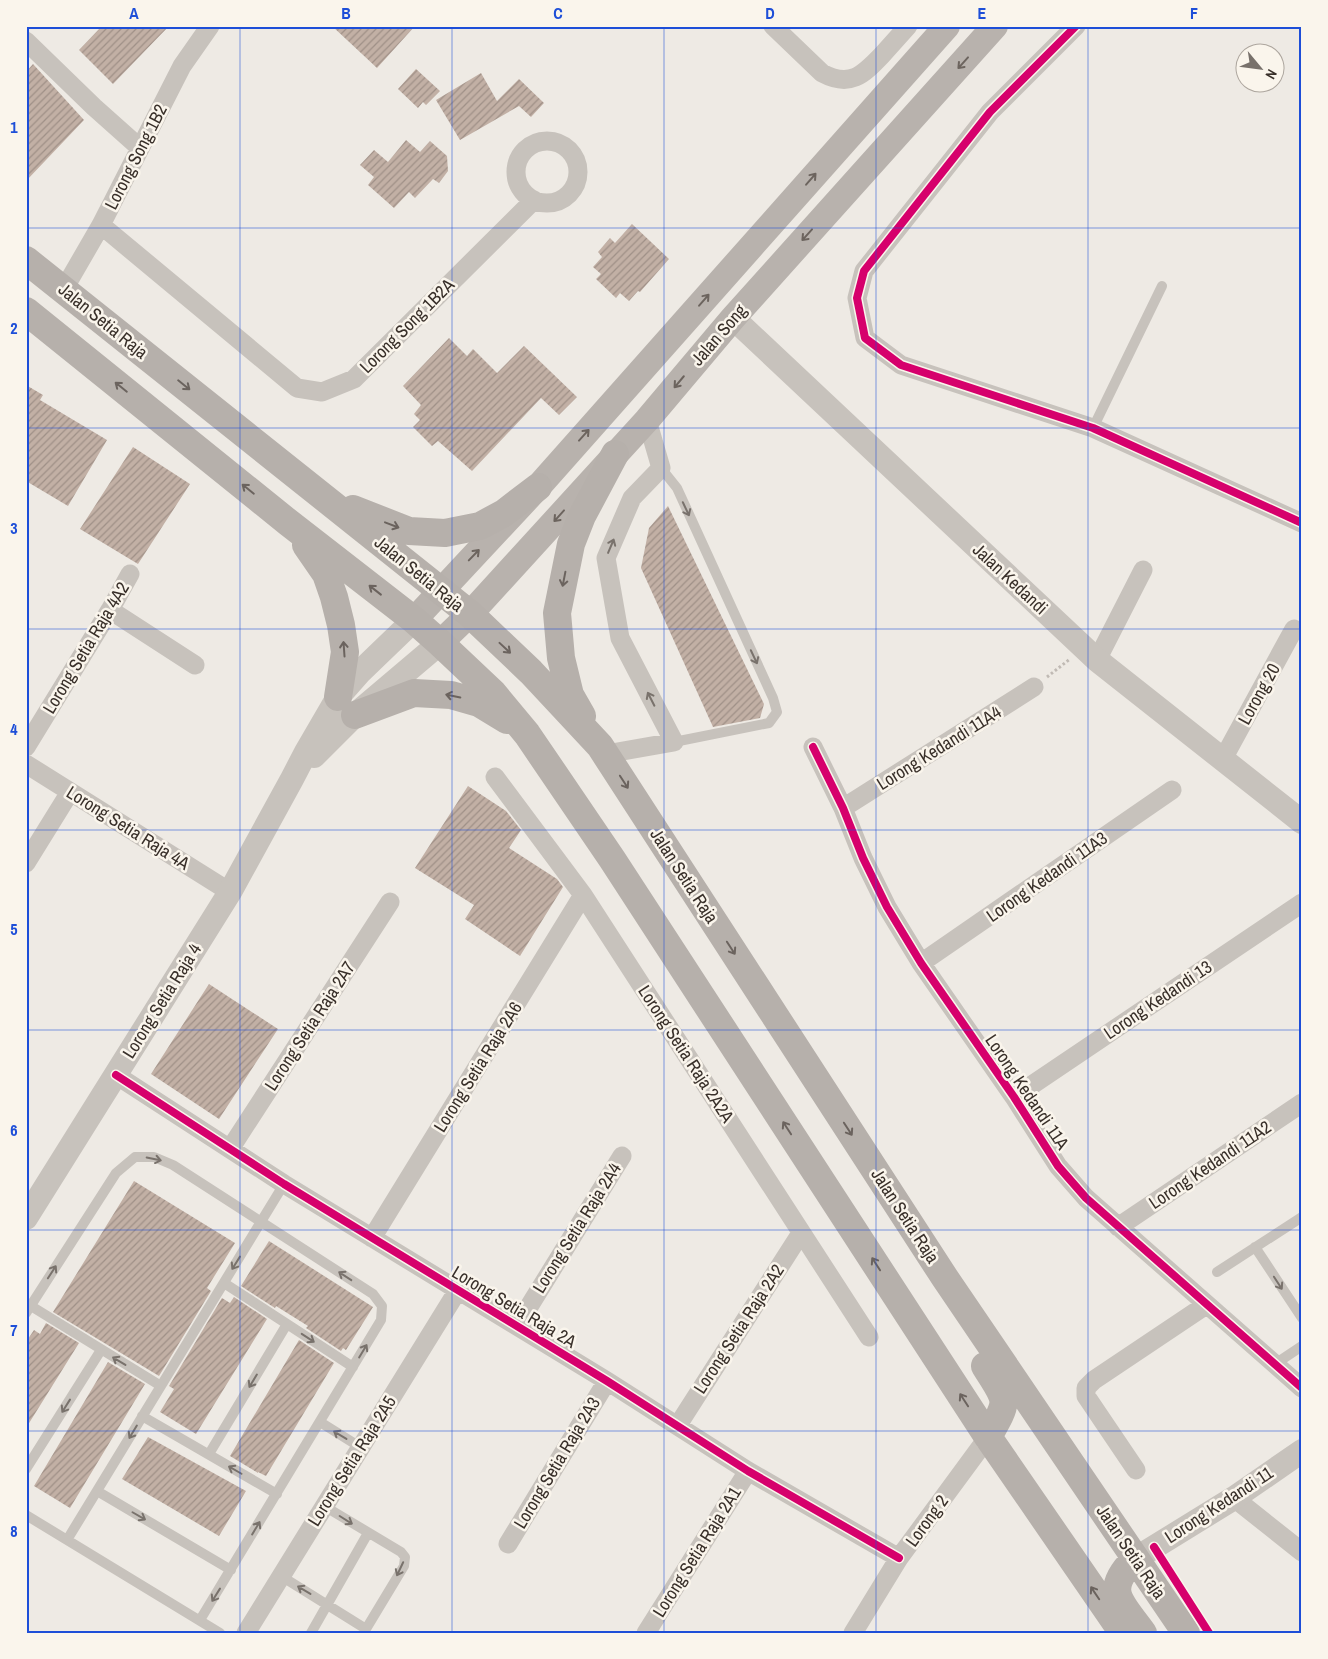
<svg xmlns="http://www.w3.org/2000/svg" width="1328" height="1659" viewBox="0 0 1328 1659" font-family="'Archivo Narrow',sans-serif">
<style>
.building{fill:url(#building-hatch)}
.lines{fill:none;stroke-linecap:round;stroke-linejoin:round}
.path{stroke:#c0bab4;stroke-width:3;stroke-dasharray:2.5 2.5;stroke-linecap:butt}
.service{stroke:#c7c2bc;stroke-width:10}
.minor{stroke:#c7c2bc;stroke-width:19}
.tertiary{stroke:#c7c2bc;stroke-width:24}
.secondary{stroke:#b8b2ad;stroke-width:26}
.primary{stroke:#b6b0ab;stroke-width:28}
.cycleway-casing{stroke:#faf5ec;stroke-width:11}
.cycleway{stroke:#d6006c;stroke-width:8}
.oneway{stroke:#6c645e}
.oneway2{stroke:#6b635e}
.oneway3{stroke:#79726c}
.grid{fill:none;stroke:#1d4ed8;stroke-width:1;stroke-opacity:0.55}
.labels{text-anchor:middle;stroke-width:5;stroke-linejoin:round;paint-order:stroke}
.street-label{font-size:18px;fill:#39302a;stroke:#faf5ec}
.neatline{fill:none;stroke:#1d4ed8;stroke-width:2}
.grid-label{font-size:16px;text-anchor:middle;font-weight:bold;fill:#1d4ed8}
</style>
<defs>
<pattern id="building-hatch" width="6" height="6" patternUnits="userSpaceOnUse" patternTransform="scale(1.25)"><rect width="6" height="6" fill="#c2b0a5"/><path d="M-1 1l2-2M0 6l6-6M5 7l2-2" fill="none" stroke="#9f9087"/></pattern>
</defs>
<rect width="100%" height="100%" fill="#eeeae4"/>
<path class="building" d="M 102,26 L 169,26 L 113,84 L 79,50 Z
M 332,26 L 415,26 L 377,68 Z
M 33,64 L 84,120 L 26,181 L 26,72 Z
M 416,69 L 440,91 L 426,105 L 423,102 L 418,108 L 398,89 Z
M 481,73 L 497,101 L 519,79 L 544,103 L 531,117 L 519,106 L 460,140 L 436,100 Z
M 406,140 L 420,152 L 430,141 L 447,156 L 448,171 L 439,183 L 433,179 L 415,198 L 409,192 L 394,208 L 368,185 L 374,177 L 360,165 L 374,150 L 388,162 Z
M 632,224 L 669,259 L 640,292 L 638,291 L 629,301 L 620,293 L 616,298 L 596,279 L 601,274 L 593,267 L 602,257 L 598,252 L 610,238 L 615,243 Z
M 449,338 L 467,356 L 473,349 L 497,373 L 524,346 L 577,397 L 559,415 L 541,398 L 472,471 L 438,441 L 432,446 L 413,427 L 420,420 L 414,414 L 421,405 L 403,386 Z
M 26,385 L 43,395 L 40,400 L 107,440 L 68,506 L 26,481 Z
M 133,447 L 190,484 L 138,564 L 80,529 Z
M 668,506 L 764,704 L 760,718 L 713,727 L 641,568 L 649,528 Z
M 468,786 L 506,811 L 521,830 L 509,848 L 557,879 L 563,887 L 520,956 L 465,919 L 474,905 L 415,868 Z
M 209,984 L 278,1029 L 219,1119 L 151,1074 Z
M 134,1181 L 235,1243 L 207,1288 L 211,1291 L 159,1376 L 53,1312 Z
M 269,1241 L 373,1307 L 346,1350 L 343,1348 L 341,1351 L 306,1328 L 308,1326 L 276,1306 L 275,1308 L 241,1286 Z
M 234,1297 L 267,1319 L 196,1434 L 160,1412 L 174,1389 L 169,1386 L 222,1298 L 230,1303 Z
M 46,1323 L 79,1343 L 26,1428 L 26,1342 L 34,1330 L 40,1334 Z
M 299,1340 L 334,1363 L 266,1476 L 258,1472 L 258,1473 L 230,1456 Z
M 108,1362 L 145,1384 L 70,1508 L 34,1486 Z
M 148,1437 L 246,1491 L 219,1536 L 122,1479 Z"/>
<g class="lines">
<path class="path" d="M 1047,677 L 1070,659"/>
<path class="service" d="M 1093,428 L 1162,286
M 661,468 L 677,488 L 773,698 L 777,712 L 769,723 L 674,742
M 1255,1247 L 1302,1318
M 1217,1272 L 1302,1217
M 224,1283 L 353,1367
M 31,1306 L 161,1386
M 26,1313 L 116,1173 L 135,1157 L 154,1157 L 173,1165 L 373,1294 L 382,1306 L 381,1320 L 200,1620
M 1275,1364 L 1302,1346
M 142,1416 L 277,1494
M 320,1422 L 360,1447
M 209,1454 L 287,1324
M 26,1469 L 101,1350
M 97,1491 L 231,1570
M 26,1515 L 220,1633
M 67,1540 L 284,1184
M 281,1576 L 366,1629 L 404,1566 L 405,1557 L 401,1552 L 324,1506
M 311,1633 L 368,1533"/>
<path class="minor" d="M 773,26 L 822,73 C 850,88 863,75 882,55 C 891,45 899,36 908,26
M 1076,26 L 990,112 L 864,271 L 857,298 L 865,338 L 901,365 L 1093,428 L 1302,523
M 26,41 L 94,107 L 140,148
M516 172a31 31 0 1 1 62 0a31 31 0 1 1-62 0Z
M 101,225 L 297,388 L 322,392 L 354,379 L 534,200
M 64,289 L 101,225 L 182,66 L 210,26
M 110,610 L 195,665
M 1097,660 L 1143,570
M 26,747 L 110,610 L 130,574
M 813,747 L 843,808 L 863,858 L 887,907 L 921,963 L 1014,1097 L 1058,1166 L 1086,1198 L 1302,1388
M 606,754 L 674,742 L 620,638 L 606,558 L 632,498 L 661,468 L 647,420
M 1223,759 L 1294,629
M 26,764 L 230,892
M 495,777 L 583,895 L 869,1337
M 843,808 L 1034,687
M 26,863 L 70,792
M 921,963 L 1172,790
M 116,1075 L 284,1184 L 607,1381 L 748,1471 L 899,1558
M 1014,1097 L 1302,903
M 230,1149 L 390,902
M 1118,1227 L 1302,1103
M 372,1238 L 583,895
M 517,1326 L 622,1156
M 678,1425 L 801,1233
M 1136,1470 L 1086,1396 L 1086,1388 L 1094,1380 L 1206,1305
M 1234,1498 L 1302,1552
M 508,1544 L 607,1381
M 246,1633 L 458,1290
M 646,1633 L 748,1471
M 853,1633 L 899,1558 L 988,1437"/>
<path class="tertiary" d="M 733,318 L 1097,660 L 1302,822
M 314,756 L 355,715 L 440,643
M 26,1218 L 230,892 L 292,779 L 306,752 L 338,697 L 360,672 L 414,620
M 1135,1559 L 1234,1498 L 1302,1451"/>
<path class="secondary" d="M 414,620 L 538,487 L 947,26
M 440,643 L 470,614 L 647,420 L 733,318 L 995,26"/>
<path class="primary" d="M 26,260 L 470,614 L 531,672 L 600,746 L 945,1278 L 1186,1633
M 26,311 L 289,523 L 414,620 L 440,643 L 493,693 L 527,734 L 612,859 L 988,1437 L 1123,1633
M 353,509 L 409,531 L 445,533 L 480,526 L 504,513 L 538,487
M 306,545 L 326,574 L 334,597 L 341,625 L 345,652 L 338,697
M 355,715 L 414,693 L 451,695 L 479,703 L 507,720
M 582,716 L 570,695 L 561,658 L 557,613 L 571,544 L 582,516 L 615,454
M 985,1366 C 1008,1403 1010,1398 988,1437
M 1135,1559 C 1102,1591 1121,1602 1143,1633"/>
<g class="cycleway-casing">
<path id="cycleway" d="M 1076,26 L 990,112 L 864,271 L 857,298 L 865,338 L 901,365 L 1093,428 L 1302,523
M 813,747 L 843,808 L 863,858 L 887,907 L 921,963 L 1014,1097 L 1058,1166 L 1086,1198 L 1302,1388
M 116,1075 L 284,1184 L 607,1381 L 748,1471 L 899,1558
M 1154,1547 L 1209,1633"/>
</g>
<use href="#cycleway" class="cycleway"/>
</g>
<defs><path id="oneway-shaft" d="M-6 0H5M1.5-3L5.5 0L1.5 3" fill="none" stroke-width="1.6" stroke-linecap="round" stroke-linejoin="round" transform="scale(1.25)"/></defs>
<g class="oneway">
<use href="#oneway-shaft" transform="translate(963 63) rotate(132)"/>
<use href="#oneway-shaft" transform="translate(811 179) rotate(-49)"/>
<use href="#oneway-shaft" transform="translate(807 235) rotate(132)"/>
<use href="#oneway-shaft" transform="translate(704 300) rotate(-49)"/>
<use href="#oneway-shaft" transform="translate(679 382) rotate(130)"/>
<use href="#oneway-shaft" transform="translate(584 435) rotate(-48)"/>
<use href="#oneway-shaft" transform="translate(559 516) rotate(132)"/>
<use href="#oneway-shaft" transform="translate(474 555) rotate(-46)"/>
</g>
<g class="oneway2">
<use href="#oneway-shaft" transform="translate(184 385) rotate(39)"/>
<use href="#oneway-shaft" transform="translate(121 387) rotate(-141)"/>
<use href="#oneway-shaft" transform="translate(248 489) rotate(-141)"/>
<use href="#oneway-shaft" transform="translate(392 525) rotate(21)"/>
<use href="#oneway-shaft" transform="translate(564 579) rotate(101)"/>
<use href="#oneway-shaft" transform="translate(375 590) rotate(-142)"/>
<use href="#oneway-shaft" transform="translate(505 648) rotate(43)"/>
<use href="#oneway-shaft" transform="translate(344 649) rotate(-94)"/>
<use href="#oneway-shaft" transform="translate(453 696) rotate(-168)"/>
<use href="#oneway-shaft" transform="translate(624 782) rotate(57)"/>
<use href="#oneway-shaft" transform="translate(731 948) rotate(57)"/>
<use href="#oneway-shaft" transform="translate(787 1128) rotate(-123)"/>
<use href="#oneway-shaft" transform="translate(848 1129) rotate(57)"/>
<use href="#oneway-shaft" transform="translate(876 1264) rotate(-123)"/>
<use href="#oneway-shaft" transform="translate(964 1400) rotate(-123)"/>
<use href="#oneway-shaft" transform="translate(1095 1593) rotate(-124)"/>
</g>
<g class="oneway3">
<use href="#oneway-shaft" transform="translate(686 509) rotate(65)"/>
<use href="#oneway-shaft" transform="translate(611 546) rotate(-67)"/>
<use href="#oneway-shaft" transform="translate(754 657) rotate(65)"/>
<use href="#oneway-shaft" transform="translate(651 699) rotate(-117)"/>
<use href="#oneway-shaft" transform="translate(154 1159) rotate(12)"/>
<use href="#oneway-shaft" transform="translate(236 1263) rotate(122)"/>
<use href="#oneway-shaft" transform="translate(52 1272) rotate(-57)"/>
<use href="#oneway-shaft" transform="translate(345 1276) rotate(-147)"/>
<use href="#oneway-shaft" transform="translate(1278 1283) rotate(57)"/>
<use href="#oneway-shaft" transform="translate(308 1338) rotate(33)"/>
<use href="#oneway-shaft" transform="translate(363 1351) rotate(-59)"/>
<use href="#oneway-shaft" transform="translate(119 1361) rotate(-149)"/>
<use href="#oneway-shaft" transform="translate(253 1381) rotate(121)"/>
<use href="#oneway-shaft" transform="translate(66 1406) rotate(122)"/>
<use href="#oneway-shaft" transform="translate(133 1432) rotate(121)"/>
<use href="#oneway-shaft" transform="translate(340 1435) rotate(-149)"/>
<use href="#oneway-shaft" transform="translate(235 1470) rotate(-150)"/>
<use href="#oneway-shaft" transform="translate(139 1516) rotate(30)"/>
<use href="#oneway-shaft" transform="translate(346 1520) rotate(32)"/>
<use href="#oneway-shaft" transform="translate(256 1528) rotate(-59)"/>
<use href="#oneway-shaft" transform="translate(400 1569) rotate(115)"/>
<use href="#oneway-shaft" transform="translate(304 1590) rotate(-149)"/>
<use href="#oneway-shaft" transform="translate(216 1595) rotate(122)"/>
</g>
<path class="grid" d="M 240,26 L 240,1633M 452,26 L 452,1633M 664,26 L 664,1633M 876,26 L 876,1633M 1088,26 L 1088,1633M 26,228 L 1302,228M 26,428 L 1302,428M 26,629 L 1302,629M 26,830 L 1302,830M 26,1030 L 1302,1030M 26,1230 L 1302,1230M 26,1431 L 1302,1431"/>
<g class="labels">
<g class="street-label">
<text transform="translate(136 157) rotate(-63)" y="6">Lorong Song 1B2</text>
<text transform="translate(103 321) rotate(39)" y="6">Jalan Setia Raja</text>
<text transform="translate(407 326) rotate(-45)" y="6">Lorong Song 1B2A</text>
<text transform="translate(719 335) rotate(-49)" y="6">Jalan Song</text>
<text transform="translate(419 574) rotate(39)" y="6">Jalan Setia Raja</text>
<text transform="translate(1010 579) rotate(43)" y="6">Jalan Kedandi</text>
<text transform="translate(86 648) rotate(-59)" y="6">Lorong Setia Raja 4A2</text>
<text transform="translate(1259 694) rotate(-61)" y="6">Lorong 20</text>
<text transform="translate(939 748) rotate(-32)" y="6">Lorong Kedandi 11A4</text>
<text transform="translate(128 828) rotate(32)" y="6">Lorong Setia Raja 4A</text>
<text transform="translate(684 876) rotate(57)" y="6">Jalan Setia Raja</text>
<text transform="translate(1047 877) rotate(-35)" y="6">Lorong Kedandi 11A3</text>
<text transform="translate(1158 1000) rotate(-34)" y="6">Lorong Kedandi 13</text>
<text transform="translate(162 1001) rotate(-58)" y="6">Lorong Setia Raja 4</text>
<text transform="translate(310 1026) rotate(-57)" y="6">Lorong Setia Raja 2A7</text>
<text transform="translate(686 1054) rotate(57)" y="6">Lorong Setia Raja 2A2A</text>
<text transform="translate(478 1067) rotate(-58)" y="6">Lorong Setia Raja 2A6</text>
<text transform="translate(1027 1092) rotate(56)" y="6">Lorong Kedandi 11A</text>
<text transform="translate(1210 1165) rotate(-34)" y="6">Lorong Kedandi 11A2</text>
<text transform="translate(905 1216) rotate(57)" y="6">Jalan Setia Raja</text>
<text transform="translate(577 1228) rotate(-58)" y="6">Lorong Setia Raja 2A4</text>
<text transform="translate(514 1307) rotate(31)" y="6">Lorong Setia Raja 2A</text>
<text transform="translate(739 1329) rotate(-57)" y="6">Lorong Setia Raja 2A2</text>
<text transform="translate(352 1461) rotate(-58)" y="6">Lorong Setia Raja 2A5</text>
<text transform="translate(557 1463) rotate(-59)" y="6">Lorong Setia Raja 2A3</text>
<text transform="translate(1219 1505) rotate(-33)" y="6">Lorong Kedandi 11</text>
<text transform="translate(927 1521) rotate(-54)" y="6">Lorong 2</text>
<text transform="translate(697 1552) rotate(-58)" y="6">Lorong Setia Raja 2A1</text>
<text transform="translate(1131 1552) rotate(56)" y="6">Jalan Setia Raja</text>
</g>
</g>
<rect width="1328" height="1659" fill="none" stroke="#faf5ec" stroke-width="55"/>
<g transform="translate(1260 68) rotate(119)"><circle r="24" fill="#faf5ec" stroke="#ada69e"/>
<path d="M0-4L9 19L0 12L-9 19Z" fill="#78716b"/>
<text y="-8" font-size="14" font-weight="bold" text-anchor="middle" fill="#39302a">N</text>
</g>
<rect x="28" y="28" width="1272" height="1604" class="neatline"/>
<g class="grid-label">
<text x="134" y="19">A</text>
<text x="346" y="19">B</text>
<text x="558" y="19">C</text>
<text x="770" y="19">D</text>
<text x="982" y="19">E</text>
<text x="1194" y="19">F</text>
<text x="14" y="133">1</text>
<text x="14" y="334">2</text>
<text x="14" y="534">3</text>
<text x="14" y="735">4</text>
<text x="14" y="935">5</text>
<text x="14" y="1136">6</text>
<text x="14" y="1336">7</text>
<text x="14" y="1537">8</text>
</g>
</svg>
